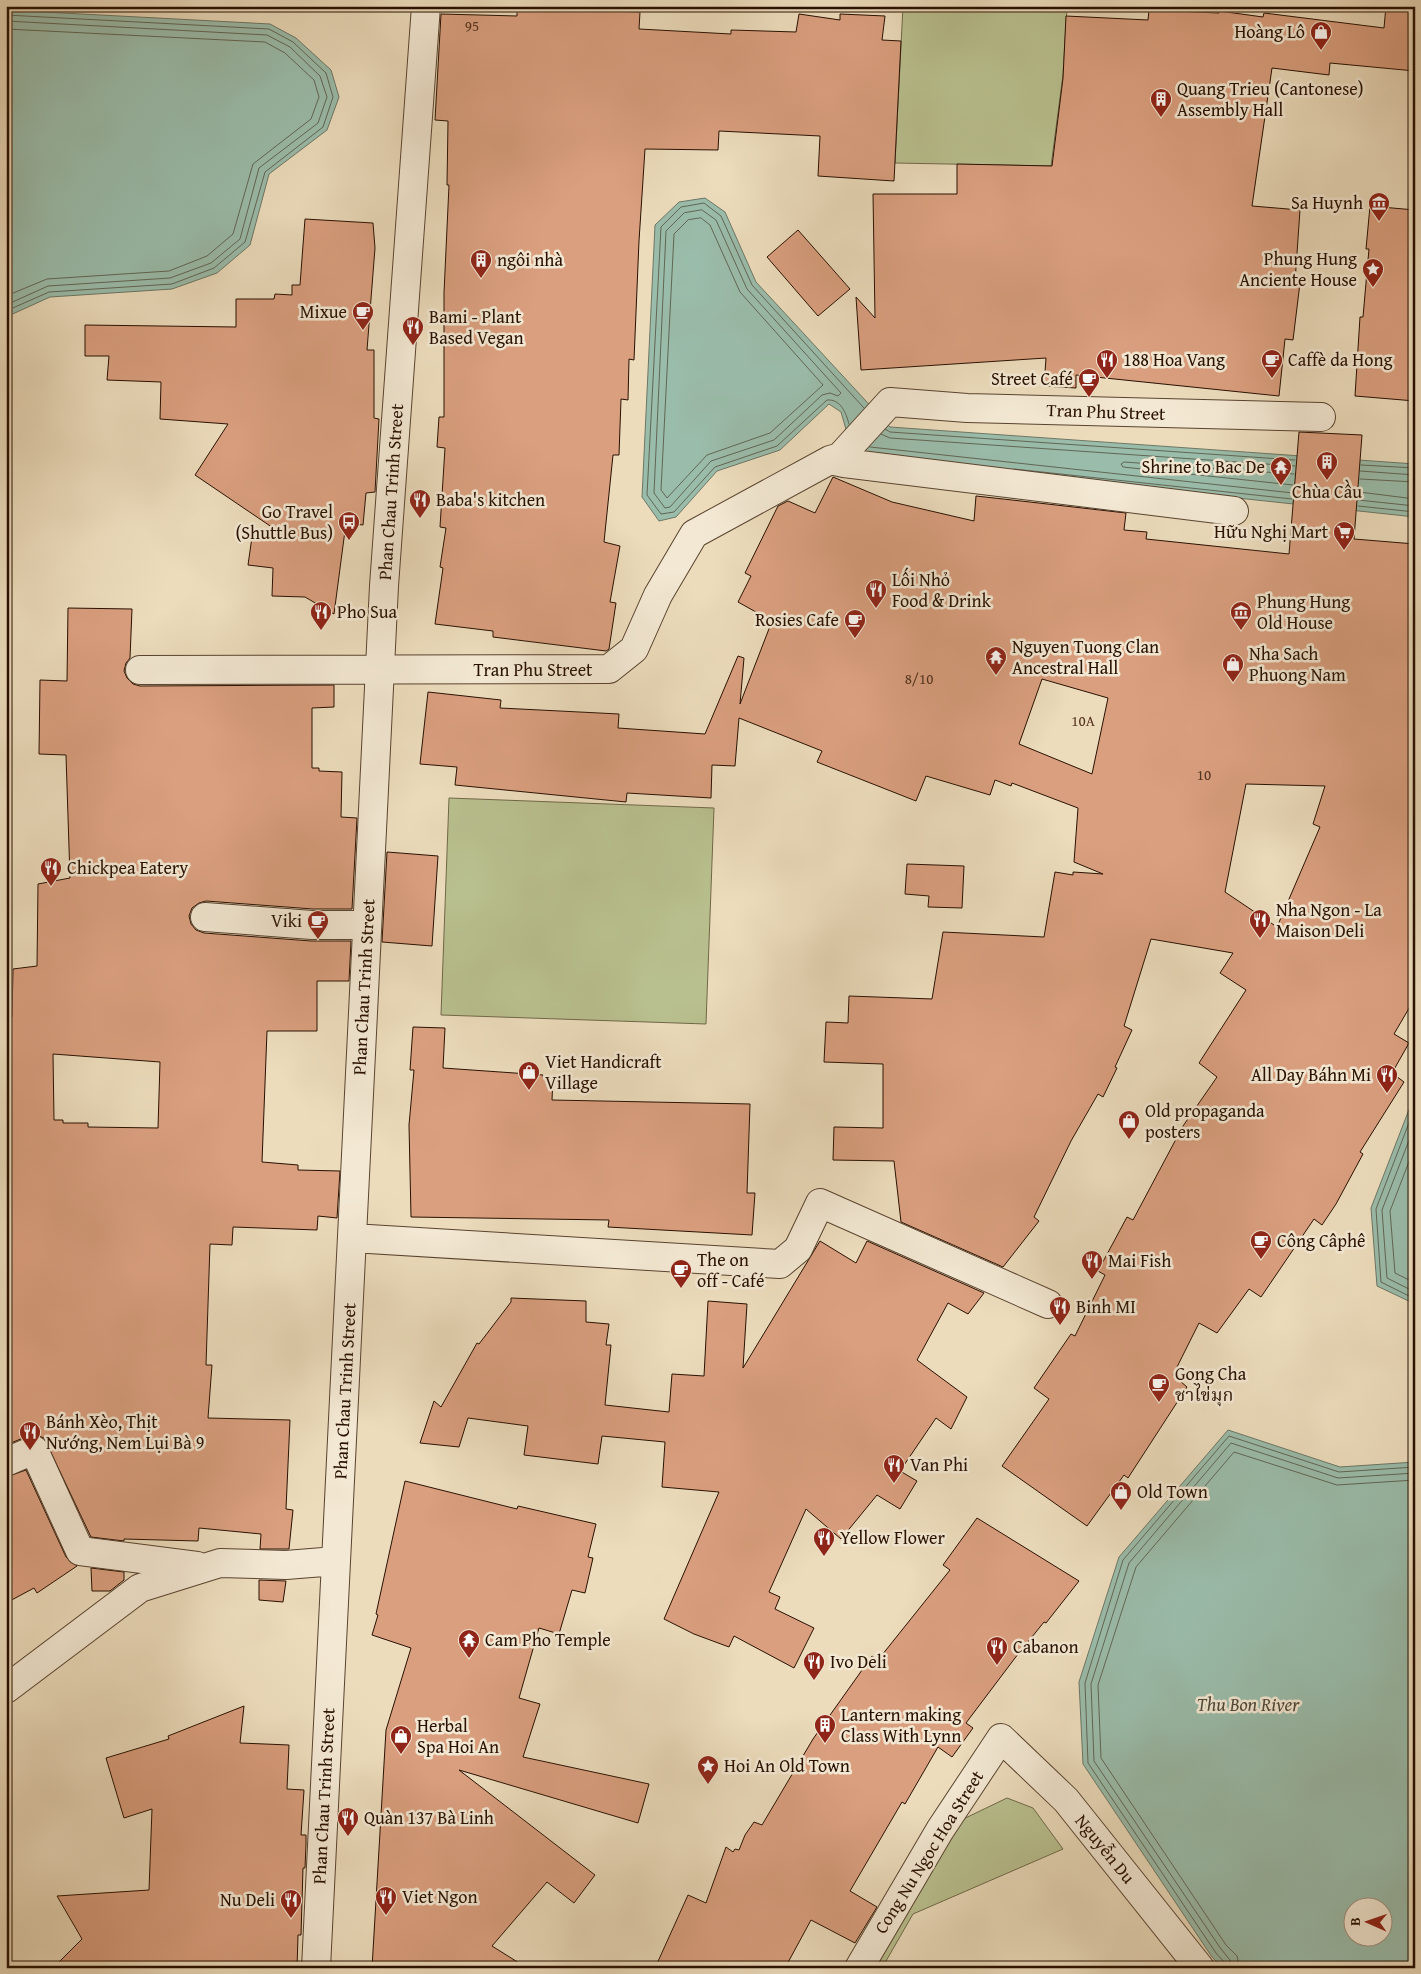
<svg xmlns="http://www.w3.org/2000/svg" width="1421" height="1974" viewBox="0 0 1421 1974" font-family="'Gentium Book Plus','Noto Serif Thai',serif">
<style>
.green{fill:#b9c08f;stroke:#706848}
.water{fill:#9abcaa;stroke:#6c7766;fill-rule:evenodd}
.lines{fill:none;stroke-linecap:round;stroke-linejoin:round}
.shore{stroke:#616655;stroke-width:1}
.building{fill:#da9f7f;stroke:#281000;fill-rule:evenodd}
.minor-casing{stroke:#59432f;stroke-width:30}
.minor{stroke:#f3e8d3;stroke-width:28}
.labels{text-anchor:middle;stroke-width:5;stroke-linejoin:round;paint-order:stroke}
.number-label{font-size:15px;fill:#543420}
.poi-label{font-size:18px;fill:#281000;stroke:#f3e8d3;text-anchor:start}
.street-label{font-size:18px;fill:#281000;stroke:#f3e8d3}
.water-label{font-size:19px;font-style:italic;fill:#504c3c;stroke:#f3e8d3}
</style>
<rect width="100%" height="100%" fill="#ecdcbc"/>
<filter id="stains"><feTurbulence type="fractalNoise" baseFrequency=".004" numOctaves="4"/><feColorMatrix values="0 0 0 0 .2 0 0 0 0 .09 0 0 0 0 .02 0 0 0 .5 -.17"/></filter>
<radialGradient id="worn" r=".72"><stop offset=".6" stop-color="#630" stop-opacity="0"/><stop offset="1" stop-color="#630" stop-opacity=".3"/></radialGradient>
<path class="green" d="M 903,6 L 1067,7 L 1063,75 L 1051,166 L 895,163 Z
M 449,798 L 714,808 L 706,1024 L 441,1015 Z
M 1007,1798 L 1033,1808 L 1063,1849 L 913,1914 L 882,1968 L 864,1968 L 955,1823 Z"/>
<path class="water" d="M 6,10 L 270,24 L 296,38 L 331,70 L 339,97 L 327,130 L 269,174 L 250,245 L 217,273 L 172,289 L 50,297 L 6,317 Z
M 705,198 L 725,212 L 756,282 L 890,427 L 1415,464 L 1415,517 L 854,457 L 841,412 L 829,404 L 780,450 L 717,471 L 676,517 L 659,521 L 642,497 L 655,225 L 679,202 Z
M 1415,1094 L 1415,1304 L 1377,1286 L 1371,1208 Z
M 1228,1430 L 1340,1467 L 1415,1462 L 1415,1968 L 1223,1968 L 1212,1957 L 1083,1764 L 1079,1682 L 1119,1557 ZM 1354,1906 L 1384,1906 L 1384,1936 L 1354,1936 Z"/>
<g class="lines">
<path class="shore" d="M 6,15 L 269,29 L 293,42 L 326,73 L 333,97 L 323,127 L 265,172 L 245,242 L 214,268 L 172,284 L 49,292 L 6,311
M 6,21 L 267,35 L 290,47 L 320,76 L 327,97 L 318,123 L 259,168 L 240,239 L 211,263 L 170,278 L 48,286 L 6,305
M 6,29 L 265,42 L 285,53 L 314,80 L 319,97 L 311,119 L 253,164 L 233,234 L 207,256 L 169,271 L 47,279 L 6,296
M 702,210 L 716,220 L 747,289 L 841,393 L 838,396 L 830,393 L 822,395 L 774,440 L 711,461 L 670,507 L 665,508 L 654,493 L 666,231 L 684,213 Z
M 701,218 L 710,225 L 740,292 L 823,385 L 770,433 L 707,455 L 667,498 L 661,490 L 674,234 L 688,220 Z
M 849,424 C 846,413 841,399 827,400 L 777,446 L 715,467 L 674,512 L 661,514 L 647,495 L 661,227 L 681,207 L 704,203 L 721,216 L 752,285 L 864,408
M 885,429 L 890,432 L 1295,460
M 881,434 L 890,438 L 1295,466
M 870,447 L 1293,493
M 1361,465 L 1415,468
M 1014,469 L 1292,499
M 1360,471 L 1415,475
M 1360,479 L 1415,482
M 1293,485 L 1123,467 L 1121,464 L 1124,462 L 1294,474
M 1359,492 L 1415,499
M 1358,500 L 1415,506
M 1358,506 L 1415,512
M 1415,1107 L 1376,1209 L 1381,1282 L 1415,1299
M 1415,1125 L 1382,1210 L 1387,1278 L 1415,1292
M 1415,1146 L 1390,1211 L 1395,1273 L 1415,1283
M 1226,1968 L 1225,1963 L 1216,1953 L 1088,1763 L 1085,1683 L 1123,1560 L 1229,1436 L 1339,1472 L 1415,1467
M 1232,1968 L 1230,1960 L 1221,1949 L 1094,1761 L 1091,1684 L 1129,1563 L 1231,1443 L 1338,1478 L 1415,1473
M 1240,1968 L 1237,1956 L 1226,1945 L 1101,1758 L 1098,1685 L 1136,1567 L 1234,1452 L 1337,1485 L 1415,1480"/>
</g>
<path class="building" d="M 1386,6 L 1415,6 L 1415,71 L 1330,63 L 1329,75 L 1272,68 L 1252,206 L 1300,210 L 1295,282 L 1300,283 L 1293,340 L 1285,339 L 1279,396 L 1076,375 L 1076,388 L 1044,386 L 1046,358 L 861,370 L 856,297 L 875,318 L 873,194 L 957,194 L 957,164 L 1052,166 L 1063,78 L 1066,16 L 1148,20 L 1149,10 L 1219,13 L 1219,11 L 1263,17 L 1264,13 L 1384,28 Z
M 517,8 L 640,12 L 639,29 L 731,34 L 731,30 L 796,32 L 799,14 L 840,20 L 840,14 L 885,16 L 882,40 L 901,41 L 894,181 L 818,176 L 820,136 L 719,131 L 718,150 L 645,149 L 639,241 L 634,360 L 629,359 L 628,400 L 621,399 L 619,455 L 613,455 L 604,542 L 620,546 L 610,602 L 616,603 L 609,649 L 606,651 L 493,637 L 493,631 L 435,624 L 443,568 L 440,567 L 446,528 L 440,527 L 445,448 L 437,447 L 439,417 L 444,417 L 444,293 L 449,185 L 447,185 L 448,121 L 435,120 L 441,14 L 517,16 Z
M 1370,206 L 1415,210 L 1415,401 L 1355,396 L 1360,317 L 1363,317 L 1369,249 L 1366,249 Z
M 305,219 L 373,223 L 375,248 L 367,350 L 374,350 L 374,418 L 379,419 L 375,492 L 366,493 L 363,525 L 346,523 L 334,614 L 305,597 L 272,596 L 273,568 L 248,565 L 253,530 L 282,534 L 195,475 L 228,424 L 160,419 L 161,382 L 107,380 L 109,356 L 85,356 L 85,325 L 236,327 L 236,299 L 274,299 L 275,294 L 292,295 L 292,285 L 300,285 Z
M 798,230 L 850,289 L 818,316 L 767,257 Z
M 1299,432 L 1362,435 L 1354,539 L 1415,544 L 1415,998 L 1394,1034 L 1409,1043 L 1392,1073 L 1404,1082 L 1360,1152 L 1363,1154 L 1336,1204 L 1322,1225 L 1314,1219 L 1261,1297 L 1249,1289 L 1217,1333 L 1199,1323 L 1173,1375 L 1187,1387 L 1128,1478 L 1124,1475 L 1087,1526 L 1002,1466 L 1049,1399 L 1034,1388 L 1071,1334 L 1075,1336 L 1105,1275 L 1098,1271 L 1127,1217 L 1133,1220 L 1183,1126 L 1217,1077 L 1199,1063 L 1246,990 L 1220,973 L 1233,953 L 1151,939 L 1124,1026 L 1132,1030 L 1115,1067 L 1117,1068 L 1103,1097 L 1098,1094 L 1071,1141 L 1034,1217 L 1039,1221 L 1003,1267 L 901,1222 L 894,1161 L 833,1160 L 834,1127 L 883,1128 L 883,1064 L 824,1062 L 826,1022 L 848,1023 L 849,996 L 932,999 L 943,932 L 1044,937 L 1055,872 L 1073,875 L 1073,872 L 1103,874 L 1074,862 L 1078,808 L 1012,783 L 1011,786 L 995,780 L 990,795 L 926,776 L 916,801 L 817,762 L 822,751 L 739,718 L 735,766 L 712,765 L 711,798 L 627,793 L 626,802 L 455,785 L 457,767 L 420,764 L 428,692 L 501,700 L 500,708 L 619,714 L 618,728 L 705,734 L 738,656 L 744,658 L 740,704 L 772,621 L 738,602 L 751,576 L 745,573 L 778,506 L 788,501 L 815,513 L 833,477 L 892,502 L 974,521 L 976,496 L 1021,501 L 1126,513 L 1124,530 L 1147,532 L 1146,539 L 1289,554 ZM 1042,679 L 1108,698 L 1092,774 L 1019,744 ZM 1246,784 L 1325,786 L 1313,824 L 1320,827 L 1277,927 L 1225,892 Z
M 68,608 L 132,609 L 130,658 L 126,663 L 124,671 L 127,678 L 133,684 L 140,686 L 334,685 L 334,707 L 312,708 L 312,768 L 319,768 L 319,771 L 342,772 L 341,817 L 357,818 L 352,909 L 313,909 L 206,901 L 199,903 L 192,908 L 189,916 L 191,924 L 196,930 L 204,933 L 311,941 L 351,941 L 349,981 L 317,981 L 317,1031 L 267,1031 L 262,1162 L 298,1165 L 298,1170 L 340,1171 L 337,1218 L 318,1216 L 317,1230 L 233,1227 L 232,1245 L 210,1244 L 206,1365 L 212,1365 L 208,1418 L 290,1420 L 286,1509 L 293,1510 L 289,1549 L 260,1549 L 261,1534 L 199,1528 L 198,1541 L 124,1539 L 124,1541 L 91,1537 L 44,1438 L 36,1435 L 28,1436 L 6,1445 L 6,1018 L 12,1017 L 13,969 L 37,966 L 38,884 L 70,878 L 66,755 L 39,754 L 40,680 L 67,681 ZM 53,1054 L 160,1062 L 158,1128 L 88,1127 L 88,1123 L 63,1123 L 63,1120 L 54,1120 Z
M 387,852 L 438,856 L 432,946 L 382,942 Z
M 907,864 L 964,866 L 962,908 L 928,907 L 929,896 L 905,894 Z
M 413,1027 L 445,1028 L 443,1068 L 543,1075 L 543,1078 L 553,1078 L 552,1100 L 750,1104 L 747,1193 L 755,1193 L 752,1235 L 608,1227 L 609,1220 L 411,1217 L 409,1125 L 414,1070 L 410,1070 Z
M 820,1241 L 856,1263 L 867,1241 L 984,1293 L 968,1314 L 948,1303 L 917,1360 L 967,1397 L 951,1429 L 936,1418 L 900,1471 L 917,1481 L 900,1509 L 877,1495 L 841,1539 L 806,1509 L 769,1592 L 780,1597 L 775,1609 L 814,1628 L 794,1668 L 734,1636 L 729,1647 L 694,1634 L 664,1619 L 719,1492 L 662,1487 L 665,1442 L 602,1436 L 598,1464 L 524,1455 L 528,1426 L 468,1418 L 459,1447 L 420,1443 L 434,1401 L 441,1407 L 477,1343 L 479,1344 L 511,1302 L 511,1298 L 586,1301 L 586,1322 L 609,1324 L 606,1345 L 611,1345 L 605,1405 L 669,1412 L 672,1374 L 704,1376 L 708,1301 L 747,1304 L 743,1368 Z
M 26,1470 L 66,1557 L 77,1566 L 37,1593 L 34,1588 L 6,1603 L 6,1477 Z
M 405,1481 L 517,1509 L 518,1506 L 596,1524 L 588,1557 L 593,1558 L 585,1593 L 572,1590 L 559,1634 L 539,1628 L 519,1698 L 540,1704 L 523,1757 L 649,1784 L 638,1823 L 459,1770 L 595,1875 L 574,1903 L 547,1882 L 492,1946 L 527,1968 L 372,1968 L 386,1730 L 411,1648 L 372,1635 L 378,1615 L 376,1614 Z
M 977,1518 L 1079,1581 L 1046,1623 L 1044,1622 L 1015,1658 L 966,1723 L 973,1728 L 952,1757 L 938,1747 L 905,1804 L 902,1802 L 850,1891 L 877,1907 L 855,1943 L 811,1920 L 785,1968 L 655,1968 L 688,1895 L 706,1903 L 726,1847 L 733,1852 L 735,1849 L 739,1850 L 745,1835 L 754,1822 L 762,1825 L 813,1739 L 872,1656 L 878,1660 L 950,1570 L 943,1565 Z
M 91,1568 L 124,1572 L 124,1580 L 110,1591 L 92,1591 Z
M 259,1580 L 286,1581 L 283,1602 L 259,1600 Z
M 244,1706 L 240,1743 L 289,1745 L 287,1789 L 304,1790 L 301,1835 L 306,1835 L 306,1844 L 305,1868 L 303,1868 L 301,1935 L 298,1935 L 297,1968 L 53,1968 L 82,1939 L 57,1896 L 149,1890 L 152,1809 L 124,1818 L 106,1758 L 169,1739 L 168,1736 Z"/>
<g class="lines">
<g class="minor-casing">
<path id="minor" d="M 830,460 L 844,463 L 1234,511
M 140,670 L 609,669 L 634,649 L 658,595 L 694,534 L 830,460 L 840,457 L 890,402 L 967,408 L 1321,417
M 205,917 L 312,925 L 367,925
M 352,1238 L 780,1264 L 798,1249 L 820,1203 L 1048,1304
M 6,1462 L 34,1450 L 80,1551 L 197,1566
M 6,1689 L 140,1588 L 220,1563 L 286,1565 L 336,1561
M 316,1968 L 384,586 L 426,6
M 859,1968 L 940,1830 L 1001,1738 L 1066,1800 L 1200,1968"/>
</g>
<use href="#minor" class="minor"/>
</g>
<defs>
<g id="shop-pin" transform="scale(1.125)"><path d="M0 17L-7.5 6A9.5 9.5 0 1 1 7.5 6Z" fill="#8f2418" stroke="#f3e8d3"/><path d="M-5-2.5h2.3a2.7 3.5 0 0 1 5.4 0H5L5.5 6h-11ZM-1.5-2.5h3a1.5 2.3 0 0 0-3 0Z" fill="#fff"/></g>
<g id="building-pin" transform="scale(1.125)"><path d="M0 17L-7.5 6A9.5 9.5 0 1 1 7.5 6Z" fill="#8f2418" stroke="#f3e8d3"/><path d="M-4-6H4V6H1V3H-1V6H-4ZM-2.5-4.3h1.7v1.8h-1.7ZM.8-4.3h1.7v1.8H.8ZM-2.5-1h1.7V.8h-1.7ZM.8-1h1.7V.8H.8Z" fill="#fff"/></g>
<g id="museum-pin" transform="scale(1.125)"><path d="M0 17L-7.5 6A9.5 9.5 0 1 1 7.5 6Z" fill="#8f2418" stroke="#f3e8d3"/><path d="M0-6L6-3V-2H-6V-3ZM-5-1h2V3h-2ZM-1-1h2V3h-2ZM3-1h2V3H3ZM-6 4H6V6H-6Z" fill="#fff"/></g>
<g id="sight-pin" transform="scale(1.125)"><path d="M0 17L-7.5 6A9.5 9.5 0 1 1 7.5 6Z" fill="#8f2418" stroke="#f3e8d3"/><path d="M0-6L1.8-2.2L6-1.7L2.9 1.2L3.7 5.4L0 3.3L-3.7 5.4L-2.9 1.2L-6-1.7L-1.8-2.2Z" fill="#fff"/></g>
<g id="cafe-pin" transform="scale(1.125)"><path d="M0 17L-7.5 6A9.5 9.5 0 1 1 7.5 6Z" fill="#8f2418" stroke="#f3e8d3"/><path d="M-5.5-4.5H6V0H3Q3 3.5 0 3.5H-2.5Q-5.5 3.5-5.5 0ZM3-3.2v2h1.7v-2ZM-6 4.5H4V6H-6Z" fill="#fff"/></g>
<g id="restaurant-pin" transform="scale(1.125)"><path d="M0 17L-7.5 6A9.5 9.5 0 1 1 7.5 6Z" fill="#8f2418" stroke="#f3e8d3"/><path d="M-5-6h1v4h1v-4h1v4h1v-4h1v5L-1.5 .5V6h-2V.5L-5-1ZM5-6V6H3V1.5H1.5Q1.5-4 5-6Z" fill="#fff"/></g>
<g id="temple-pin" transform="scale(1.125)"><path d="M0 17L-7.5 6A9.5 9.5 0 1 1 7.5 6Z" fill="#8f2418" stroke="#f3e8d3"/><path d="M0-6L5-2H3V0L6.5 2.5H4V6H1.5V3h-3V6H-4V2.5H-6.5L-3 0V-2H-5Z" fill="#fff"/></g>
<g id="bus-pin" transform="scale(1.125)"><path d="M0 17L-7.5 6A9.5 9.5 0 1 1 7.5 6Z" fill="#8f2418" stroke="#f3e8d3"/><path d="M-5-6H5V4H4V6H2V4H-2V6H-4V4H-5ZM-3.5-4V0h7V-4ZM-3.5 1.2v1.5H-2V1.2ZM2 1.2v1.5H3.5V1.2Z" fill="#fff"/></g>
<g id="supermarket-pin" transform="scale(1.125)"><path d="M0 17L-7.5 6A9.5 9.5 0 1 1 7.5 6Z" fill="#8f2418" stroke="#f3e8d3"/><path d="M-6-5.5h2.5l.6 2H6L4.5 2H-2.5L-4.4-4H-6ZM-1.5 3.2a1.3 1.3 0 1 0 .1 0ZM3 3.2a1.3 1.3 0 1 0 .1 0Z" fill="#fff"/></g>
</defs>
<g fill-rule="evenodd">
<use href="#shop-pin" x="1321" y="32"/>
<use href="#building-pin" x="1161" y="99"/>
<use href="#museum-pin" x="1379" y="203"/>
<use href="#building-pin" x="481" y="260"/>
<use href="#sight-pin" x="1373" y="269"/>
<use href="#cafe-pin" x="363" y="312"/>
<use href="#restaurant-pin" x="413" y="327"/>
<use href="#restaurant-pin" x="1107" y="360"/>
<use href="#cafe-pin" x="1272" y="360"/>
<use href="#cafe-pin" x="1089" y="379"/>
<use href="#building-pin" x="1327" y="462"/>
<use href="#temple-pin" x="1281" y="467"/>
<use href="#restaurant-pin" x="420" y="500"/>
<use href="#bus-pin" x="349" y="522"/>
<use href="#supermarket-pin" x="1344" y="532"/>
<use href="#restaurant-pin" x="876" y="590"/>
<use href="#restaurant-pin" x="321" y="612"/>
<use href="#museum-pin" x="1241" y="612"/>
<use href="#cafe-pin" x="855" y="620"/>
<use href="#temple-pin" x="996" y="657"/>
<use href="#shop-pin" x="1233" y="664"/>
<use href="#restaurant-pin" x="51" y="868"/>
<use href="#restaurant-pin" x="1260" y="920"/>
<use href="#cafe-pin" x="318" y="921"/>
<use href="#shop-pin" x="529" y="1072"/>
<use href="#restaurant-pin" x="1387" y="1075"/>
<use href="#shop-pin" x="1129" y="1121"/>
<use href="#cafe-pin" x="1261" y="1241"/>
<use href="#restaurant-pin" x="1092" y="1261"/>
<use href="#cafe-pin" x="681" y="1270"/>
<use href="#restaurant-pin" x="1060" y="1307"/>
<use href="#cafe-pin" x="1159" y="1384"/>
<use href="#restaurant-pin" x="30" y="1432"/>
<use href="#restaurant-pin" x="894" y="1465"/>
<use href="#shop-pin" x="1121" y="1492"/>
<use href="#restaurant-pin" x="824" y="1538"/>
<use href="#temple-pin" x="469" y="1640"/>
<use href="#restaurant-pin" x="997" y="1647"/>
<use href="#restaurant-pin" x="814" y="1662"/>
<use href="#building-pin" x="825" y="1725"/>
<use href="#shop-pin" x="401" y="1736"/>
<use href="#sight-pin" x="708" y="1766"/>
<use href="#restaurant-pin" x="348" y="1818"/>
<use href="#restaurant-pin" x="386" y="1897"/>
<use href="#restaurant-pin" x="291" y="1900"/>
</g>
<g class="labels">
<g class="number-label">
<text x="472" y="31">95</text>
<text x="919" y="684">8/10</text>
<text x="1083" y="726">10A</text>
<text x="1204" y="780">10</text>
</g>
<g class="poi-label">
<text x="1305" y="38" text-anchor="end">Hoàng Lô</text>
<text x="1177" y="95">Quang Trieu (Cantonese)<tspan x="1177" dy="21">Assembly Hall</tspan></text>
<text x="1363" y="209" text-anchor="end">Sa Huynh</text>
<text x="1357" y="265" text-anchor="end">Phung Hung<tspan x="1357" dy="21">Anciente House</tspan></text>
<text x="497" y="266">ngôi nhà</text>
<text x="347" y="318" text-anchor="end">Mixue</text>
<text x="429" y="323">Bami - Plant<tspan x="429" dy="21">Based Vegan</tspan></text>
<text x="1123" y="366">188 Hoa Vang</text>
<text x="1288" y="366">Caffè da Hong</text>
<text x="1073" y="385" text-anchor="end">Street Café</text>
<text x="1265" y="473" text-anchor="end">Shrine to Bac De</text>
<text x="1327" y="498" text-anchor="middle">Chùa Cầu</text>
<text x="436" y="506">Baba's kitchen</text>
<text x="333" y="518" text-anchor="end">Go Travel<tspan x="333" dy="21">(Shuttle Bus)</tspan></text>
<text x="1328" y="538" text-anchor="end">Hữu Nghị Mart</text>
<text x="892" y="586">Lối Nhỏ<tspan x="892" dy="21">Food &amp; Drink</tspan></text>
<text x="1257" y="608">Phung Hung<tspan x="1257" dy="21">Old House</tspan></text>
<text x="337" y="618">Pho Sua</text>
<text x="839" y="626" text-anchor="end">Rosies Cafe</text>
<text x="1012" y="653">Nguyen Tuong Clan<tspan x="1012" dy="21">Ancestral Hall</tspan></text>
<text x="1249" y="660">Nha Sach<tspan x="1249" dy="21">Phuong Nam</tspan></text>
<text x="67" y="874">Chickpea Eatery</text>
<text x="1276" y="916">Nha Ngon - La<tspan x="1276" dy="21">Maison Deli</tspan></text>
<text x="302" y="927" text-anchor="end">Viki</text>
<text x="545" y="1068">Viet Handicraft<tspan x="545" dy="21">Village</tspan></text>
<text x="1371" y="1081" text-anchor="end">All Day Báhn Mi</text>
<text x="1145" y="1117">Old propaganda<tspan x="1145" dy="21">posters</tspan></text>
<text x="1277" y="1247">Công Câphê</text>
<text x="697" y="1266">The on<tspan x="697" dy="21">off - Café</tspan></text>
<text x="1108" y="1267">Mai Fish</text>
<text x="1076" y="1313">Binh MI</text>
<text x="1175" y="1380">Gong Cha<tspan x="1175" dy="21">ชาไข่มุก</tspan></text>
<text x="46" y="1428">Bánh Xèo, Thịt<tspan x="46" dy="21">Nướng, Nem Lụi Bà 9</tspan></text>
<text x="910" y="1471">Van Phi</text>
<text x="1137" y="1498">Old Town</text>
<text x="840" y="1544">Yellow Flower</text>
<text x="485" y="1646">Cam Pho Temple</text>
<text x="1013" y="1653">Cabanon</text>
<text x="830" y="1668">Ivo Deli</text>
<text x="841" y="1721">Lantern making<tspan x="841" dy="21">Class With Lynn</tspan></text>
<text x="417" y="1732">Herbal<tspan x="417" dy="21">Spa Hoi An</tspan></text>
<text x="724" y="1772">Hoi An Old Town</text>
<text x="364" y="1824">Quàn 137 Bà Linh</text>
<text x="402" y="1903">Viet Ngon</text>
<text x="275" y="1906" text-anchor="end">Nu Deli</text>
</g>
<g class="street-label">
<text transform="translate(1106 412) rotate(2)" y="6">Tran Phu Street</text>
<text transform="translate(391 492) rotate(-86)" y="6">Phan Chau Trinh Street</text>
<text x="533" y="676">Tran Phu Street</text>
<text transform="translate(364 987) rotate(-87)" y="6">Phan Chau Trinh Street</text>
<text transform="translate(345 1391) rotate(-87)" y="6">Phan Chau Trinh Street</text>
<text transform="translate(324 1796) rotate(-87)" y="6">Phan Chau Trinh Street</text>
<text transform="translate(1105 1849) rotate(51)" y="6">Nguyễn Du</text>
<text transform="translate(929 1852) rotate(-58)" y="6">Cong Nu Ngoc Hoa Street</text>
</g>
<g class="water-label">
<text x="1248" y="1711">Thu Bon River</text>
</g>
</g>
<rect width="1421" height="1974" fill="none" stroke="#ecdcbc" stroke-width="25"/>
<rect x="8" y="8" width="1406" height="1959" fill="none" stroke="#281000" stroke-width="2.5"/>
<rect x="12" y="12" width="1396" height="1949" fill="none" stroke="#281000"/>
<g transform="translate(1368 1922) rotate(272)"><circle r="24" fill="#f3e8d3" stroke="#a2927f"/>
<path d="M0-4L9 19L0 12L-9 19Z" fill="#8f2418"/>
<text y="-8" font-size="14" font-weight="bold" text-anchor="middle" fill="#281000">B</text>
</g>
<rect width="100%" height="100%" filter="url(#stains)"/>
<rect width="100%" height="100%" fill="url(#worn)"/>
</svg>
